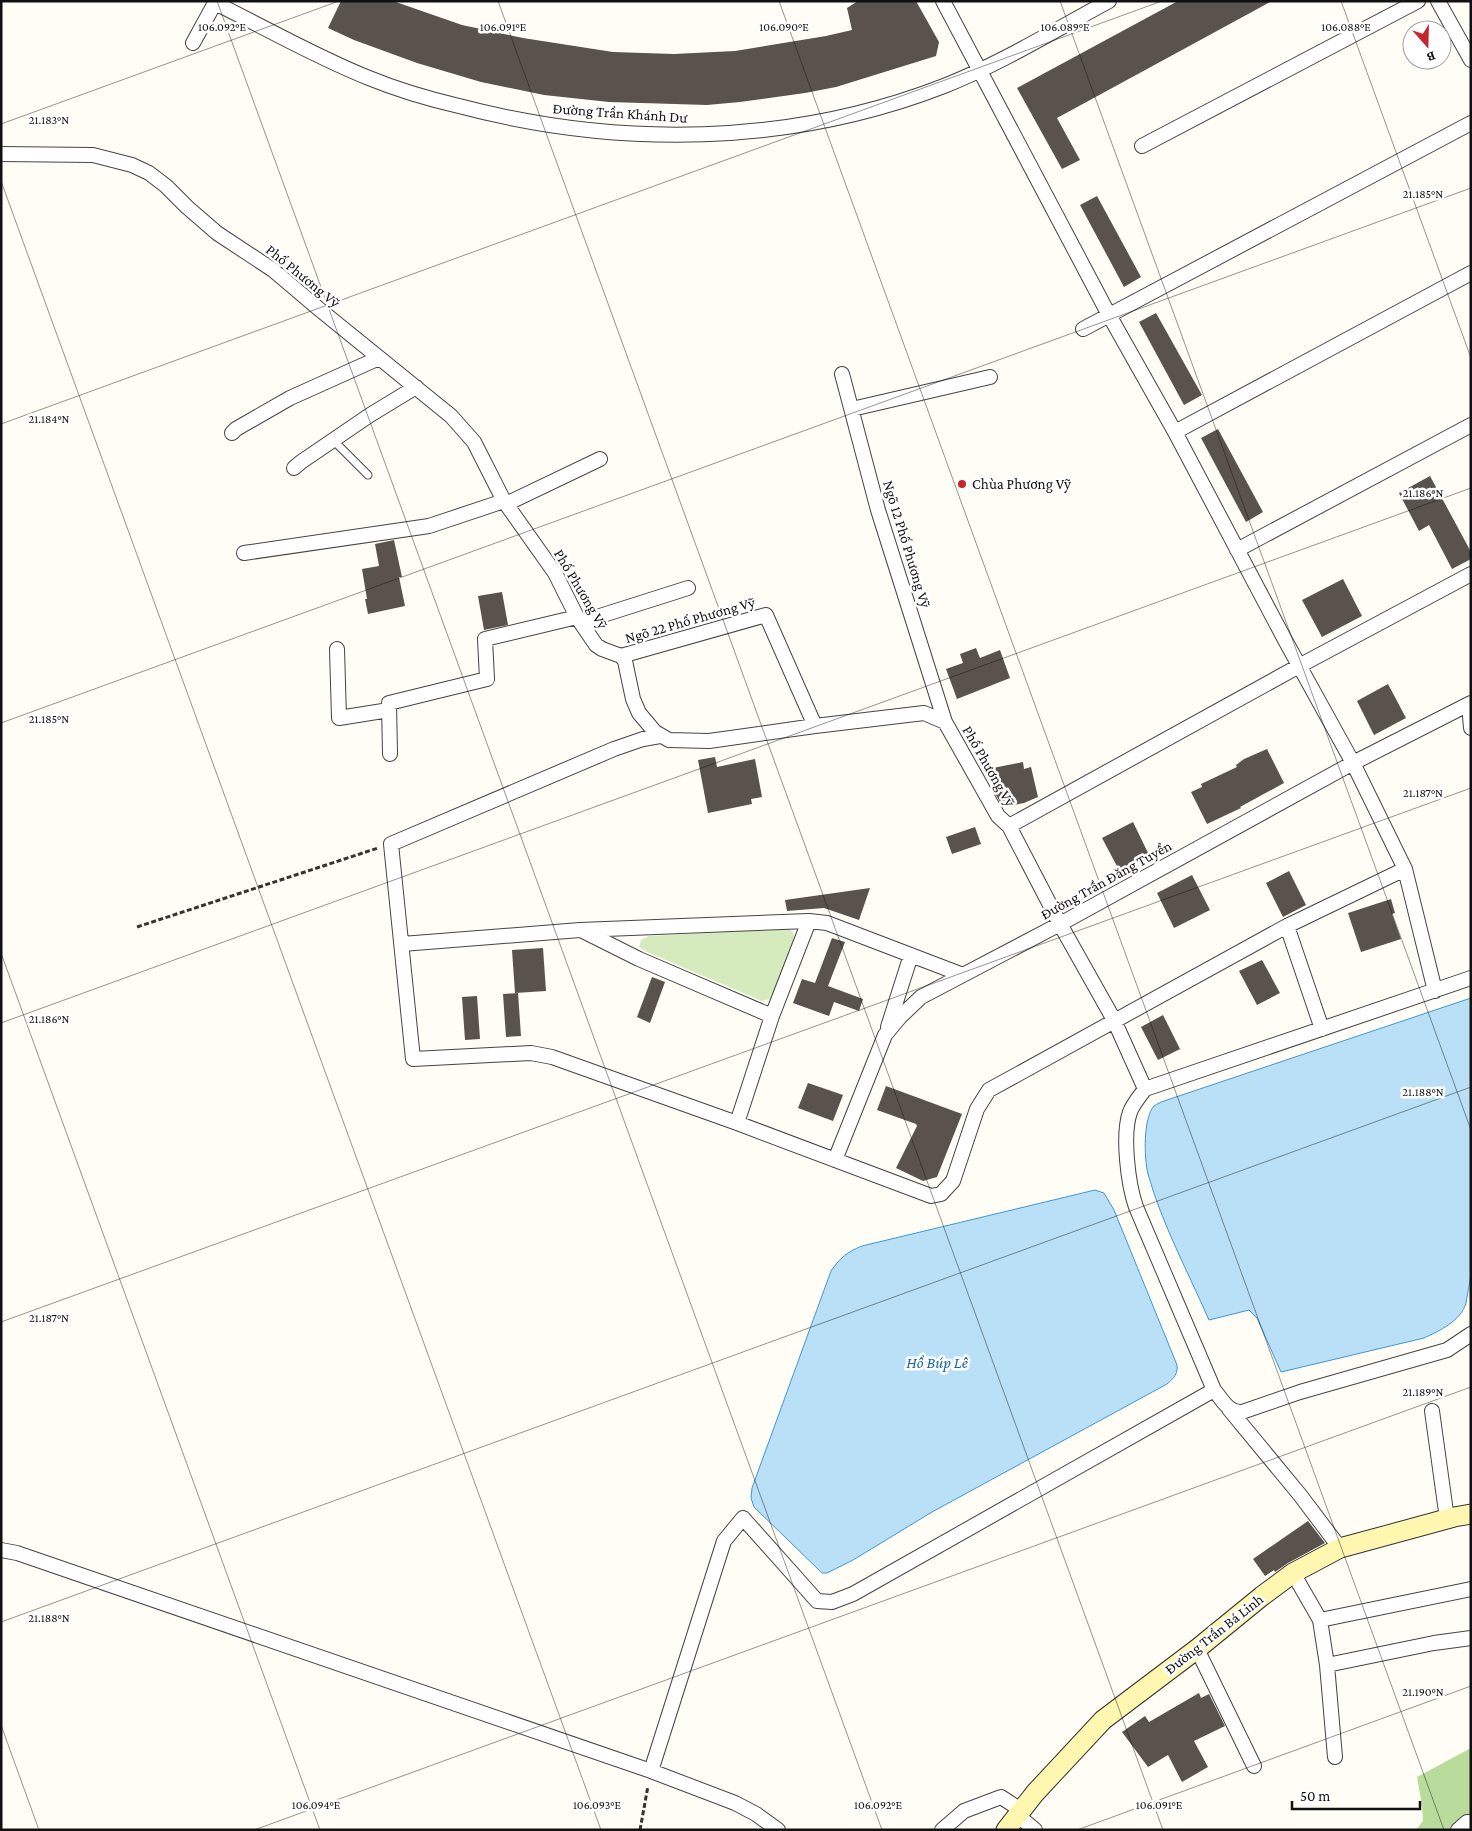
<svg xmlns="http://www.w3.org/2000/svg" width="1472" height="1831" viewBox="0 0 1472 1831" font-family="'Crimson Pro',serif">
<style>
.green{fill:#d5ebbd}
.forest{fill:#b9dc9c}
.water{fill:#b9e0f7;stroke:#3f96cf}
.building{fill:#5a524d}
.lines{fill:none;stroke-linecap:round;stroke-linejoin:round}
.lane-casing{stroke:#444;stroke-width:9}
.street-casing{stroke:#444;stroke-width:16}
.secondary-casing{stroke:#333;stroke-width:21}
.path{stroke:#333;stroke-width:3;stroke-dasharray:5 2.5;stroke-linecap:butt}
.lane{stroke:#fff;stroke-width:7}
.street{stroke:#fff;stroke-width:14}
.secondary{stroke:#fff6b0;stroke-width:19}
.ticks{fill:none;stroke:#111;stroke-width:1;stroke-opacity:0.45}
.poi-dot{fill:#c4262e;stroke:#fff;stroke-width:2}
.labels{text-anchor:middle;stroke-width:5;stroke-linejoin:round;paint-order:stroke}
.street-label{font-size:15px;fill:#111;stroke:#fff}
.poi-label{font-size:15px;fill:#111;stroke:#fff;text-anchor:start}
.water-label{font-size:16px;font-style:italic;fill:#1768a6;stroke:#fff}
.ticks-label{font-size:12px;text-anchor:middle;fill:#111;stroke:#fff;stroke-width:5;stroke-linejoin:round;paint-order:stroke}
</style>
<rect width="100%" height="100%" fill="#fffdf5"/>
<path class="green" d="M 778,929 L 791,930 L 794,934 L 794,938 L 774,996 L 770,999 L 762,1001 L 647,952 L 639,947 L 641,940 L 649,936 Z"/>
<path class="forest" d="M 1471,1748 L 1471,1830 L 1416,1830 L 1423,1821 L 1422,1805 L 1417,1777 Z"/>
<path class="water" d="M 1471,998 L 1471,1275 C 1469,1284 1468,1294 1466,1303 C 1461,1321 1439,1331 1424,1338 L 1281,1372 L 1257,1318 L 1249,1310 L 1209,1320 C 1188,1272 1162,1224 1148,1174 C 1144,1158 1143,1118 1154,1106 C 1157,1104 1161,1102 1164,1101 Z
M 1095,1190 L 1104,1193 L 1114,1210 L 1177,1365 C 1178,1374 1174,1378 1167,1384 L 932,1512 L 853,1560 L 827,1573 L 822,1573 L 754,1507 L 751,1498 L 752,1488 L 831,1271 C 840,1258 847,1252 862,1246 Z"/>
<path class="building" d="M 341,1 L 393,1 L 462,25 L 523,38 L 613,52 L 674,54 L 735,51 L 826,36 L 852,30 L 847,8 L 858,1 L 916,1 L 939,42 L 936,56 L 836,87 L 805,93 L 740,102 L 707,105 L 609,102 L 544,95 L 481,82 L 417,63 L 354,40 L 328,28 Z
M 1178,1 L 1272,1 L 1057,118 L 1080,160 L 1062,169 L 1017,88 Z
M 1097,196 L 1141,277 L 1124,287 L 1080,205 Z
M 1156,313 L 1202,395 L 1184,405 L 1139,322 Z
M 1218,429 L 1263,512 L 1246,522 L 1201,438 Z
M 1430,476 L 1471,552 L 1471,559 L 1452,569 L 1429,525 L 1419,531 L 1399,493 Z
M 394,540 L 402,577 L 399,577 L 405,606 L 368,614 L 365,599 L 367,599 L 362,569 L 379,566 L 375,544 Z
M 1343,579 L 1362,616 L 1322,637 L 1302,600 Z
M 502,592 L 508,625 L 484,630 L 478,596 Z
M 976,648 L 980,658 L 1000,650 L 1010,678 L 957,699 L 946,669 L 963,663 L 960,654 Z
M 1388,684 L 1406,718 L 1374,735 L 1357,701 Z
M 1267,749 L 1284,783 L 1240,807 L 1241,808 L 1207,824 L 1191,792 L 1202,787 L 1201,784 L 1237,767 L 1236,765 L 1244,759 Z
M 715,757 L 717,767 L 755,759 L 762,797 L 751,799 L 752,804 L 708,813 L 698,760 Z
M 1023,762 L 1024,769 L 1031,767 L 1038,797 L 1024,803 L 1003,807 L 992,788 L 996,787 L 993,768 Z
M 1133,822 L 1149,855 L 1119,870 L 1102,838 Z
M 975,827 L 981,844 L 952,854 L 946,837 Z
M 1289,871 L 1306,905 L 1283,917 L 1266,883 Z
M 1192,875 L 1210,910 L 1174,928 L 1157,893 Z
M 870,888 L 859,920 L 824,908 L 787,911 L 785,900 Z
M 1391,899 L 1395,913 L 1392,914 L 1401,939 L 1361,952 L 1348,913 Z
M 832,938 L 845,942 L 828,986 L 863,999 L 859,1011 L 834,1002 L 829,1016 L 793,1003 L 802,979 L 815,983 Z
M 543,948 L 546,991 L 515,993 L 512,950 Z
M 1262,960 L 1280,993 L 1257,1005 L 1239,971 Z
M 652,977 L 665,982 L 650,1023 L 637,1017 Z
M 518,993 L 521,1036 L 506,1037 L 503,994 Z
M 477,996 L 480,1039 L 465,1040 L 462,997 Z
M 1163,1015 L 1180,1049 L 1158,1060 L 1141,1027 Z
M 808,1083 L 843,1095 L 833,1121 L 798,1108 Z
M 886,1086 L 962,1114 L 937,1177 L 923,1181 L 896,1168 L 917,1126 L 916,1124 L 877,1110 Z
M 1308,1521 L 1325,1543 L 1288,1563 L 1275,1572 L 1274,1570 L 1265,1576 L 1253,1559 Z
M 1199,1693 L 1201,1698 L 1209,1694 L 1225,1726 L 1194,1741 L 1208,1767 L 1182,1782 L 1168,1755 L 1148,1767 L 1122,1732 L 1145,1716 L 1149,1722 Z"/>
<g class="lines">
<g class="lane-casing">
<path id="lane" d="M 333,440 L 368,475"/>
</g>
<g class="street-casing">
<path id="street" d="M 943,1 L 1109,315 L 1175,432 L 1285,640 L 1353,763 L 1405,869 L 1435,991
M 1438,1 L 1471,60
M 215,3 C 266,28 316,57 369,78 C 398,90 429,99 459,106 C 618,148 790,146 944,86 C 1002,63 1055,30 1109,1
M 193,43 L 216,1
M 1142,146 L 1418,1
M 1,154 L 93,155 L 132,165 L 149,173 L 166,186 L 187,207 L 217,233 L 273,270 L 319,309 L 451,416 L 474,442 L 504,501 L 555,573 L 577,617 L 596,645 L 602,649 L 621,656 L 625,661 L 633,699 L 639,713 L 655,732 L 669,740 L 709,741 L 815,726 L 924,713 L 945,722 L 998,816 L 1009,826 L 1060,924 L 1114,1020 L 1145,1089
M 1083,329 L 1471,123
M 842,374 L 878,510 L 945,722
M 852,409 L 990,377
M 1175,432 L 1471,273
M 232,433 L 236,429 L 290,398 L 379,358
M 294,468 L 301,462 L 370,415 L 416,387
M 506,504 L 600,459
M 1237,550 L 1471,425
M 244,553 L 429,526 L 504,501
M 581,622 L 688,588
M 337,649 L 339,718 L 389,710
M 621,656 L 766,615 L 815,726
M 1469,704 L 1471,728
M 660,736 L 643,739 L 614,749 L 391,844 L 413,1059 L 531,1053 L 552,1057 L 737,1123 L 931,1196 L 941,1194 L 953,1181 L 977,1109 L 989,1090 L 1287,926 L 1405,869
M 390,754 L 389,703 L 487,679 L 485,639 L 577,617
M 1009,826 L 1299,666 L 1471,574
M 1287,926 L 1322,1029
M 581,930 L 639,959 L 772,1016
M 402,944 L 580,930 L 809,921 L 827,923 L 963,975
M 1471,978 L 1145,1089 C 1140,1096 1133,1104 1130,1112 C 1122,1135 1128,1184 1136,1207 L 1214,1390 C 1222,1399 1228,1413 1242,1412 L 1300,1392 L 1447,1350 L 1471,1334
M 888,1027 L 911,955
M 737,1123 L 772,1016 L 809,921
M 835,1160 L 885,1035 L 900,1017 L 921,997 L 1060,924 L 1353,763 L 1471,703
M 1229,1409 L 1300,1495 L 1340,1548
M 1432,1411 L 1447,1519
M 1,1550 L 17,1553 L 651,1771 L 735,1803 L 756,1814 L 778,1830
M 1293,1573 L 1320,1620 L 1327,1665 L 1335,1757
M 1320,1620 L 1471,1589
M 1197,1649 L 1254,1766
M 1327,1665 L 1434,1643 L 1471,1638
M 651,1771 L 724,1541 L 743,1518 L 817,1601 L 832,1602 L 853,1594 L 1214,1390
M 1017,1815 L 1035,1830
M 942,1830 L 964,1811 L 1001,1797 L 1021,1810
M 1458,1830 L 1467,1822 L 1471,1822"/>
</g>
<g class="secondary-casing">
<path id="secondary" d="M 1006,1830 L 1035,1793 L 1103,1720 L 1197,1649 L 1262,1596 L 1293,1573 L 1340,1548 L 1454,1517 L 1471,1514"/>
</g>
<path class="path" d="M 137,927 L 378,848
M 640,1830 L 648,1786"/>
<use href="#lane" class="lane"/>
<use href="#street" class="street"/>
<use href="#secondary" class="secondary"/>
</g>
<path class="ticks" d="M 217,1 L 882,1830M 498,1 L 1163,1830M 779,1 L 1444,1830M 1060,1 L 1471,1130M 1341,1 L 1471,358M 1,124 L 339,1M 1,181 L 601,1830M 1,424 L 1162,1M 1,723 L 1471,188M 1,953 L 320,1830M 1,1023 L 1471,488M 1,1322 L 1471,788M 1,1622 L 1471,1087M 1,1725 L 39,1830M 254,1830 L 1471,1387M 1077,1830 L 1471,1686"/>
<circle class="poi-dot" cx="962" cy="484" r="5"/>
<g class="labels">
<g class="street-label">
<text transform="translate(620 113) rotate(4)" y="5">Đường Trần Khánh Dư</text>
<text transform="translate(303 276) rotate(39)" y="5">Phố Phương Vỹ</text>
<text transform="translate(907 544) rotate(73)" y="5">Ngõ 12 Phố Phương Vỹ</text>
<text transform="translate(581 589) rotate(59)" y="5">Phố Phương Vỹ</text>
<text transform="translate(690 620) rotate(-16)" y="5">Ngõ 22 Phố Phương Vỹ</text>
<text transform="translate(989 766) rotate(60)" y="5">Phố Phương Vỹ</text>
<text transform="translate(1106 880) rotate(-29)" y="5">Đường Trần Đăng Tuyển</text>
<text transform="translate(1214 1634) rotate(-38)" y="5">Đường Trần Bá Linh</text>
</g>
<g class="poi-label">
<text x="972" y="489">Chùa Phương Vỹ</text>
</g>
<g class="water-label">
<text x="937" y="1368">Hồ Búp Lê</text>
</g>
</g>
<g class="ticks-label">
<text x="222" y="31">106.092°E</text>
<text x="503" y="31">106.091°E</text>
<text x="784" y="31">106.090°E</text>
<text x="1065" y="31">106.089°E</text>
<text x="1346" y="31">106.088°E</text>
<text x="49" y="124">21.183°N</text>
<text x="1423" y="198">21.185°N</text>
<text x="49" y="423">21.184°N</text>
<text x="1423" y="497">21.186°N</text>
<text x="49" y="723">21.185°N</text>
<text x="1423" y="797">21.187°N</text>
<text x="49" y="1023">21.186°N</text>
<text x="1423" y="1096">21.188°N</text>
<text x="49" y="1322">21.187°N</text>
<text x="1423" y="1396">21.189°N</text>
<text x="49" y="1622">21.188°N</text>
<text x="1423" y="1696">21.190°N</text>
<text x="316" y="1809">106.094°E</text>
<text x="597" y="1809">106.093°E</text>
<text x="878" y="1809">106.092°E</text>
<text x="1159" y="1809">106.091°E</text>
</g>
<rect width="1472" height="1831" fill="none" stroke="#111111" stroke-width="5"/>
<g transform="translate(1427 45) rotate(160)"><circle r="24" fill="#ffffff" stroke="#a0a0a0"/>
<path d="M0-4L9 19L0 12L-9 19Z" fill="#c4262e"/>
<text y="-8" font-size="14" font-weight="bold" text-anchor="middle" fill="#111111">B</text>
</g>
<path d="M1292 1801v8h128v-8" fill="none" stroke="#111111" stroke-width="2.5"/>
<text x="1300" y="1801" font-size="15" fill="#111111" stroke="#ffffff" stroke-width="4" paint-order="stroke">50 m</text>
</svg>
